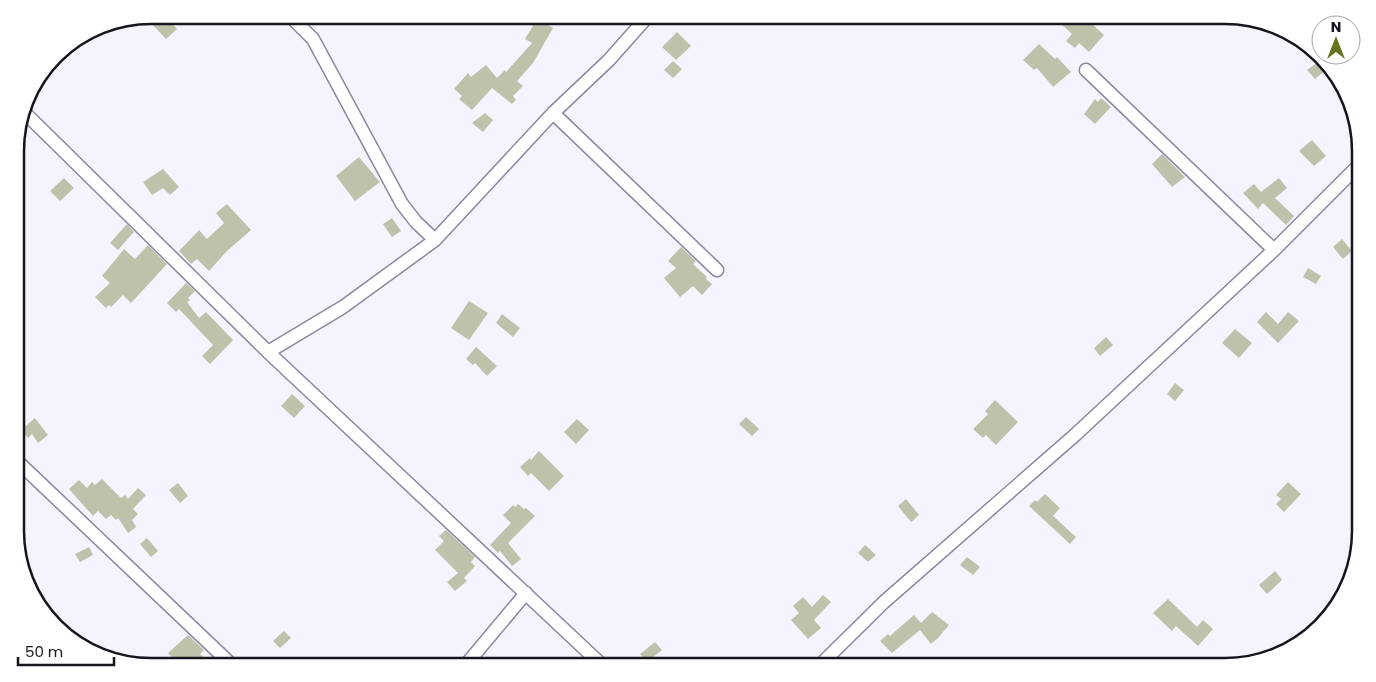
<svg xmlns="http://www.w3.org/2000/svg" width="1376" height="682" viewBox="0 0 1376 682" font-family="Poppins,sans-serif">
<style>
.building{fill:#bdc3ab}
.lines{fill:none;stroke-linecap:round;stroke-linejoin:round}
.minor-casing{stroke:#8a889f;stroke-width:15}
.minor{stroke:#fff;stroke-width:12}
.rim{fill:none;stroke:#16151e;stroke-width:2.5}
</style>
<rect width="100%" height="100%" fill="#f5f4fe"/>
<path class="building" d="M 154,15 L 164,15 L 177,29 L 166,39 L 148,20 Z
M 1067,15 L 1082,15 L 1104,35 L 1089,52 L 1079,43 L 1075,48 L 1066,41 L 1072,34 L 1060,23 Z
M 537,19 L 553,28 L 533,63 L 517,81 L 523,86 L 513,96 L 516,100 L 512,104 L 492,88 L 472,110 L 459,99 L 462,96 L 454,89 L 468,73 L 471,77 L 486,65 L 497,78 L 505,70 L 506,72 L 532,43 L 525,39 Z
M 677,32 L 691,46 L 676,60 L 662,47 Z
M 1039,44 L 1055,59 L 1057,57 L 1071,72 L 1053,87 L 1037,68 L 1034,70 L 1023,60 Z
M 1321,60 L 1327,69 L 1315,79 L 1307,70 Z
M 673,61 L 682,69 L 673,78 L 664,70 Z
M 1101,98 L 1111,107 L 1095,124 L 1084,114 L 1095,99 L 1098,102 Z
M 485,113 L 493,120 L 483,132 L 472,123 Z
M 1312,140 L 1326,156 L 1314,166 L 1299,151 Z
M 1162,154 L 1185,177 L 1172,187 L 1152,164 Z
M 359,157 L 380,182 L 355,201 L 336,176 Z
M 163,169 L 179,187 L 170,195 L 163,188 L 152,195 L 143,182 Z
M 64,178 L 74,188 L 60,201 L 50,191 Z
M 1279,178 L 1287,188 L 1275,198 L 1294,216 L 1286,225 L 1263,203 L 1258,209 L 1243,193 L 1254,184 L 1261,192 Z
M 227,204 L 251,230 L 226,252 L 209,271 L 197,259 L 191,264 L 179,251 L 199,230 L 207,239 L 224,223 L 216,213 Z
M 392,218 L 401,231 L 392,237 L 383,224 Z
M 127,224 L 134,232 L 118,250 L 110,243 Z
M 1342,239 L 1352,251 L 1343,259 L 1333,247 Z
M 148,245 L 167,264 L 131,303 L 123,295 L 111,307 L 109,305 L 106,308 L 95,297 L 110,283 L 102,276 L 124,249 L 135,259 Z
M 681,247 L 696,261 L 693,264 L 707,277 L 706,279 L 712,284 L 702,295 L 693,286 L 680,297 L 664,278 L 676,268 L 668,261 Z
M 1308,268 L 1321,276 L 1316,284 L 1303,277 Z
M 186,283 L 195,291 L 188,298 L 190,300 L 187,302 L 199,318 L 206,312 L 233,340 L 210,364 L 202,356 L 213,345 L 179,309 L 176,312 L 167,303 Z
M 469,301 L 488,313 L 469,340 L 451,328 Z
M 1266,312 L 1278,324 L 1288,312 L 1299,321 L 1278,343 L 1257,322 Z
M 502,314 L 520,328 L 513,337 L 496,323 Z
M 1235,329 L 1252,343 L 1239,358 L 1222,343 Z
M 1106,337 L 1113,345 L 1100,356 L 1094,348 Z
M 476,347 L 497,366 L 487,376 L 475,363 L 473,365 L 466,359 Z
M 1175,383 L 1184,390 L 1175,401 L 1167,394 Z
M 292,394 L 305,406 L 294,418 L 281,406 Z
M 995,400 L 1018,422 L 996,445 L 986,435 L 983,438 L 973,429 L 988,414 L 985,411 Z
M 746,417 L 759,429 L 752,436 L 739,424 Z
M 35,418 L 48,435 L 38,443 L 32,434 L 28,438 L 21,430 Z
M 577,419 L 589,430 L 576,444 L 564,432 Z
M 539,451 L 564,476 L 549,491 L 531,473 L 528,476 L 520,467 L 530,458 L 531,460 Z
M 102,479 L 121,498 L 125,495 L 128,499 L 138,488 L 146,495 L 133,509 L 138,514 L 132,520 L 136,527 L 128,533 L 118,518 L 116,520 L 111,515 L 106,519 L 98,511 L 93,516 L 69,489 L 79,480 L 87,488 L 92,482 L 95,485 Z
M 1288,482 L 1301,494 L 1284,512 L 1276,504 L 1281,499 L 1276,495 Z
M 178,483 L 188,496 L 180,503 L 169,490 Z
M 1045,494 L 1060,508 L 1053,516 L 1076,537 L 1070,544 L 1029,506 L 1035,500 L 1037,502 Z
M 906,499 L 919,515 L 911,522 L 898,506 Z
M 518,504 L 524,509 L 526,508 L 535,516 L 508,543 L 521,559 L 512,566 L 500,551 L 498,553 L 490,545 L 511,523 L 503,515 L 513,505 L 515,507 Z
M 446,530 L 475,557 L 471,562 L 475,566 L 464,578 L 467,581 L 455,591 L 447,582 L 458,573 L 435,550 L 444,541 L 439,536 Z
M 147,538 L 158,551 L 151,557 L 140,544 Z
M 865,545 L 876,555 L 868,562 L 858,553 Z
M 89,547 L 93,555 L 80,562 L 75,554 Z
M 967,557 L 980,567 L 973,575 L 960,565 Z
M 1275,571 L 1282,580 L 1267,594 L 1259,585 Z
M 823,595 L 831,602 L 814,620 L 821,628 L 808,639 L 791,620 L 799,613 L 793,606 L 803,597 L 812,607 Z
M 1168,599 L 1197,627 L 1203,620 L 1213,629 L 1198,646 L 1176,626 L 1172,631 L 1153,613 Z
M 932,612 L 949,625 L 938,638 L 931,644 L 920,630 L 892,653 L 880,641 L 888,634 L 890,636 L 914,615 L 921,623 Z
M 284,631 L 291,638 L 280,648 L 273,641 Z
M 188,635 L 204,650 L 200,654 L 213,667 L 182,667 L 168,653 Z
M 655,642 L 662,650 L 647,662 L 640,654 Z"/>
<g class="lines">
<g class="minor-casing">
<path id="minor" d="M 289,15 L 313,39 L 402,204 L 416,222 L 435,240
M 1086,70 L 1274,250
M 23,111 L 268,352 L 604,667
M 553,113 L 717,270
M 268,352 L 343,307 L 435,240 L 553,113 L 609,60 L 649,15
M 16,460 L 234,667
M 464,667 L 526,593
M 818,667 L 884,602 L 1075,435 L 1274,250 L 1360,164"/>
</g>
<use href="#minor" class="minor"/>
</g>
<path d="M0 0H1376V682H0ZM151 24H1225A127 127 0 0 1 1352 151V531A127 127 0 0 1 1225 658H151A127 127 0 0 1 24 531V151A127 127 0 0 1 151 24Z" fill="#fff" fill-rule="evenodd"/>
<path class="rim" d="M151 24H1225A127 127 0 0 1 1352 151V531A127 127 0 0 1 1225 658H151A127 127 0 0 1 24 531V151A127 127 0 0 1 151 24Z"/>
<g transform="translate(1336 40)"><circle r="24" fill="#ffffff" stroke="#a2a1a5"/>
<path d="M0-4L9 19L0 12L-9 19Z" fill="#667420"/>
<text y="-8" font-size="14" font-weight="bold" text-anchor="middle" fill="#16151e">N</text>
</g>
<path d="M18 657v8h96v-8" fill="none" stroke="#16151e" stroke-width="2.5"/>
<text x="25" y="657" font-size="15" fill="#16151e" stroke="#ffffff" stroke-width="4" paint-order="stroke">50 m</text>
</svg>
